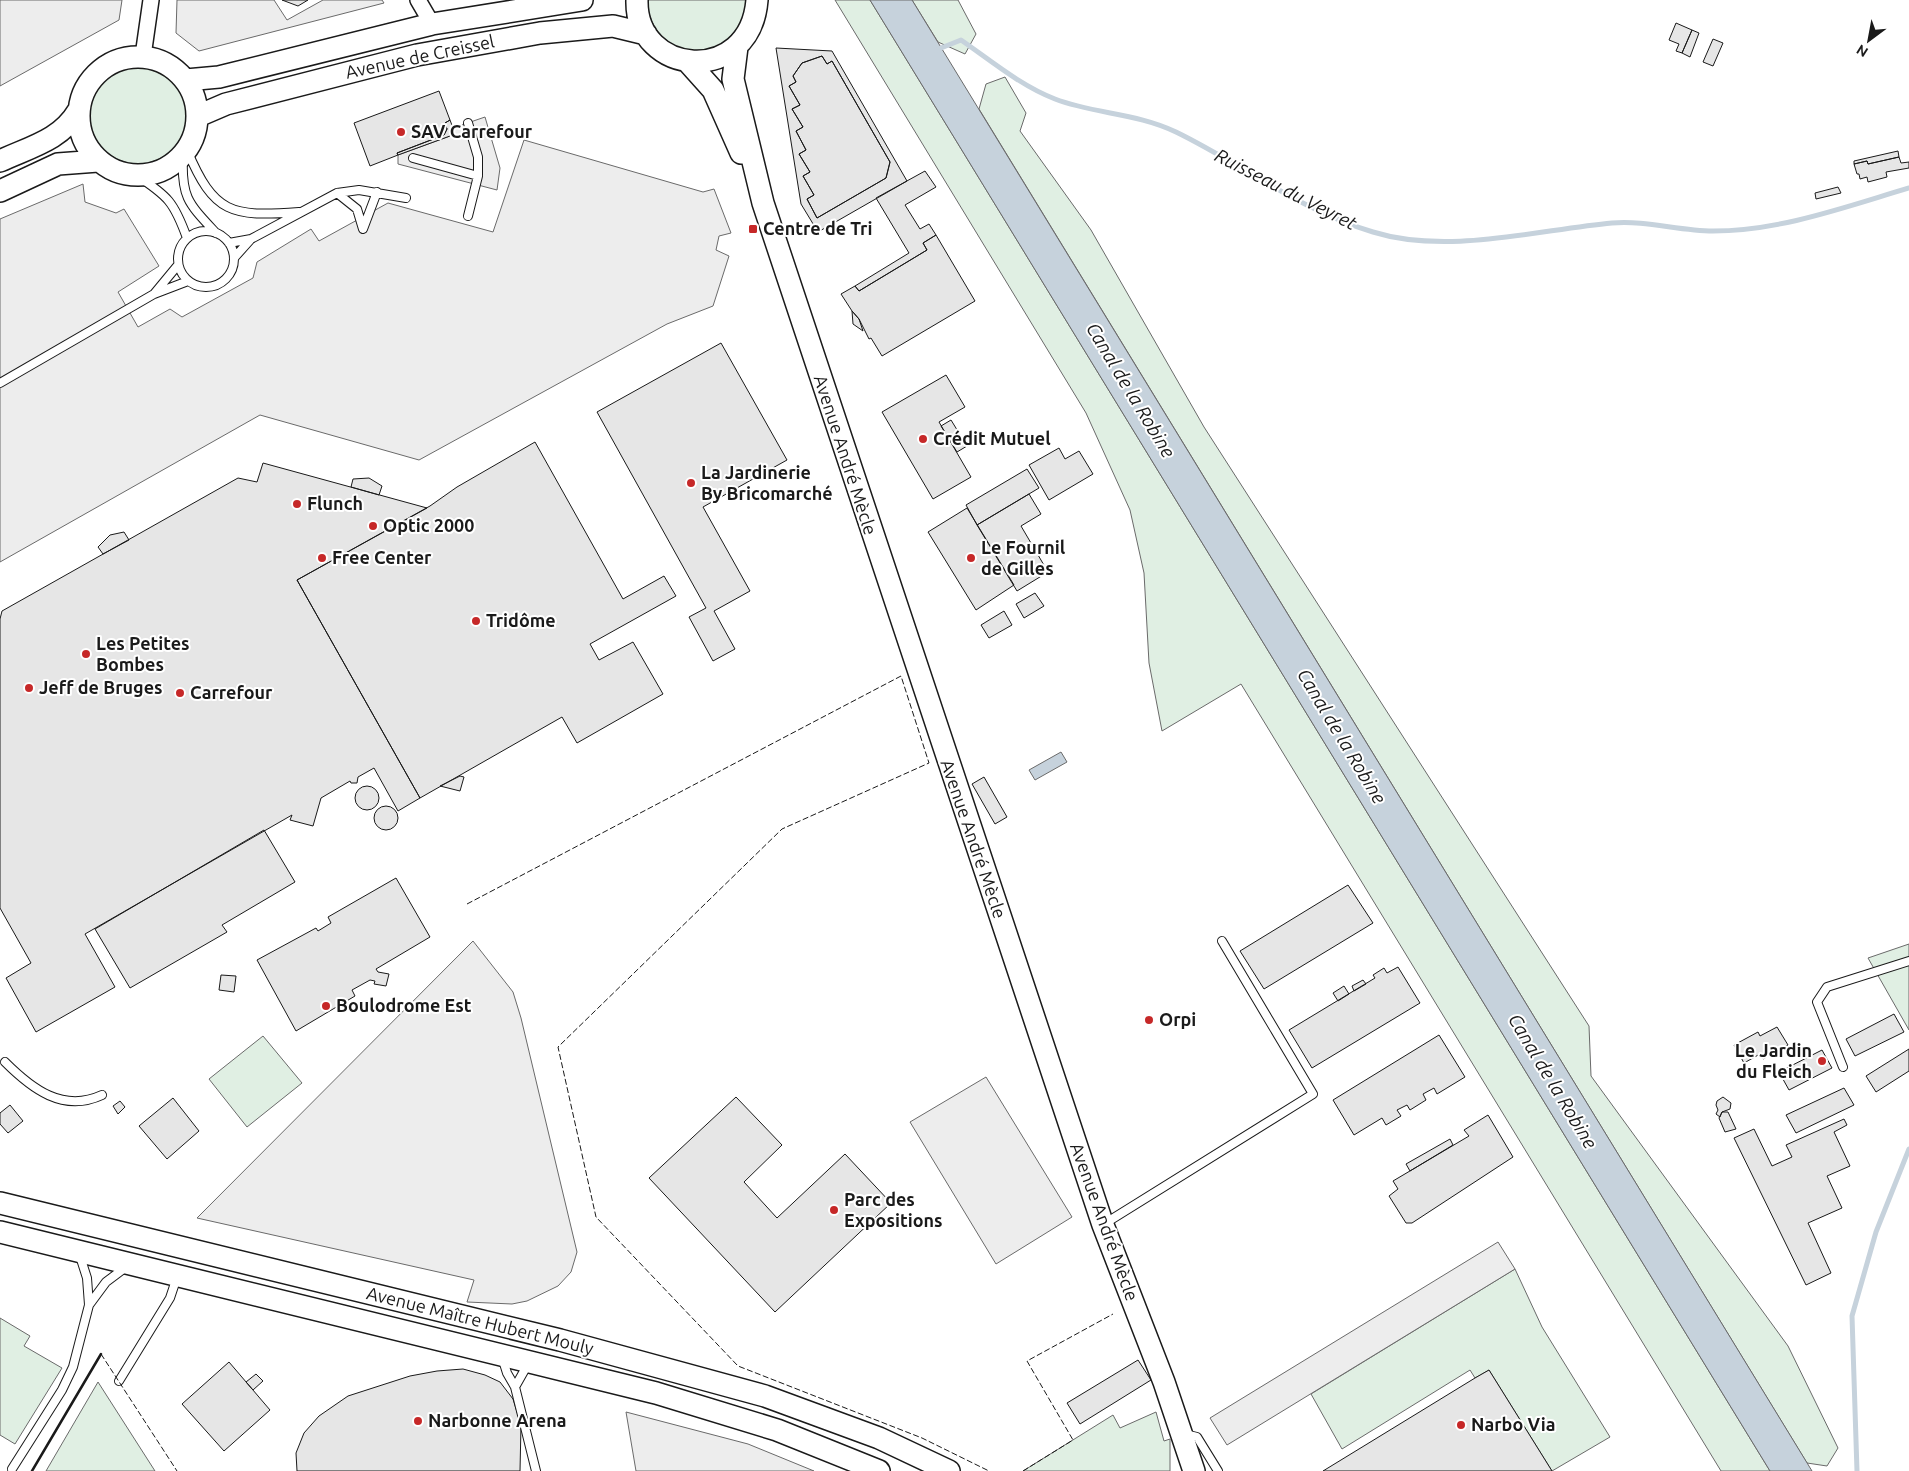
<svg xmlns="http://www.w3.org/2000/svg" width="1909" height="1471" viewBox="0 0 1909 1471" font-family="Ubuntu,sans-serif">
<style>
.green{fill:#e0efe3;stroke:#6a6a6a}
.parking{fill:#ededed;stroke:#6a6a6a}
.water{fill:#c6d2dc;stroke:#6a6a6a}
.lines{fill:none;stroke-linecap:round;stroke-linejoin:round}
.stream{stroke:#c6d2dc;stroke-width:5}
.building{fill:#e6e6e6;stroke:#1a1a1a;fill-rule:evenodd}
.lane-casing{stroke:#1a1a1a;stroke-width:10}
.street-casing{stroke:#1a1a1a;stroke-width:18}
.secondary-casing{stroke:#1a1a1a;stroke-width:24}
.lane{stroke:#fff;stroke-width:8}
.street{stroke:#fff;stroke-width:15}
.secondary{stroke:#fff;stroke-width:21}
.fence{stroke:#1a1a1a;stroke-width:1;stroke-dasharray:6 2.5;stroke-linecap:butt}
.wall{stroke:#1a1a1a;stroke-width:2.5}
.poi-dot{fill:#c62828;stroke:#fff;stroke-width:2}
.labels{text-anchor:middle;stroke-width:4;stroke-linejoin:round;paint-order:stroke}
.street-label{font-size:18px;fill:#1a1a1a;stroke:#fff}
.poi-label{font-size:18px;font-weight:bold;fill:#1a1a1a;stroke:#fff;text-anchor:start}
.water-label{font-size:19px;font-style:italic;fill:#1a1a1a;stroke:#fff}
</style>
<rect width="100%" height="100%" fill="#fff"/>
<path class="green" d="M 648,0 L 746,0 C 746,6 746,14 744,19 C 742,24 737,28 734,32 C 731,35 728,41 724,44 C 693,68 645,37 648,0 Z
M 835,0 L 870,0 L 1770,1471 L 1721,1471 L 1241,684 L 1162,731 L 1149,663 L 1144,573 L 1130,510 L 1086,413 Z
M 912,0 L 958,0 L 976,34 L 965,54 L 938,42 Z
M89 115a49 49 0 1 1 98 0a49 49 0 1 1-98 0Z
M 1005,77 L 1026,113 L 1020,131 L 1091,230 L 1204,427 L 1589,1026 L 1591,1076 L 1788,1346 L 1838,1448 L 1827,1466 L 1807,1463 L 979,109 L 986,84 Z
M 1909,944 L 1909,1030 L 1868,958 Z
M 263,1036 L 302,1083 L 247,1127 L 209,1079 Z
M 1515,1269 L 1542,1327 L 1610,1437 L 1552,1471 L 1489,1370 L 1475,1378 L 1470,1370 L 1342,1449 L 1311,1394 Z
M 0,1318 L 30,1336 L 24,1346 L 62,1368 L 15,1444 L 0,1435 Z
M 98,1382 L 155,1471 L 46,1471 Z
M 1156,1412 L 1164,1441 L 1170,1439 L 1170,1471 L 1023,1471 L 1113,1415 L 1120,1428 Z"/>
<path class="parking" d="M 0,0 L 122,0 L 119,20 L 0,86 Z
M 177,0 L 274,0 L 287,20 L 323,0 L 382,0 L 384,3 L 199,51 L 176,33 Z
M 485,117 L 500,168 L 497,190 L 398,164 L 398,155 L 450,136 L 453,128 Z
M 524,140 L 703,192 L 714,189 L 731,233 L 719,236 L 716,250 L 729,256 L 713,306 L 667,324 L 419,460 L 260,415 L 0,562 L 0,219 L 83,184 L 85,202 L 116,213 L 124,209 L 159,266 L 118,292 L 138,327 L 170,309 L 182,317 L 253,278 L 257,262 L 311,229 L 319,241 L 388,203 L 493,232 Z
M 473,941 L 513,992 L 521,1018 L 577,1252 L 571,1272 L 558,1286 L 527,1301 L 512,1304 L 467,1302 L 474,1280 L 197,1218 Z
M 986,1077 L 1072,1217 L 996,1264 L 910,1122 Z
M 1498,1242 L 1515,1269 L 1227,1445 L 1210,1418 Z
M 626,1412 L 748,1444 L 814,1471 L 636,1471 Z"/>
<path class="water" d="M 870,0 L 912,0 L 1812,1471 L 1770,1471 Z
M 1061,752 L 1067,762 L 1035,780 L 1029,770 Z"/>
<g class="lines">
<path class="stream" d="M 936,50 L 961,40 C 990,60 1021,86 1055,99 C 1094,114 1137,113 1176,132 C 1242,164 1301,211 1373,232 C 1447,255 1537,230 1612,223 C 1646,220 1679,231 1713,231 C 1780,231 1845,207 1909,188
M 1857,1471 L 1852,1316 L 1876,1232 L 1909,1149"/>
</g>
<path class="building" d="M 282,0 L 308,0 L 298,6 Z
M 1676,23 L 1692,30 L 1682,53 L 1676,51 L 1679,44 L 1669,40 Z
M 1692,30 L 1699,33 L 1690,57 L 1682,53 Z
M 1713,39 L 1723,43 L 1713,66 L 1703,62 Z
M 776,48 L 832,51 L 907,181 L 818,232 L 801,204 ZM 822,56 L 827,64 L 832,61 L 890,162 L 886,178 L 817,218 L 807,199 L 814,195 L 803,176 L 810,172 L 799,154 L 806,150 L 796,131 L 803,127 L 792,109 L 800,105 L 789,86 L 796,82 L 793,76 L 802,63 Z
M 822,56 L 827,64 L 832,61 L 890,162 L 886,178 L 817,218 L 807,199 L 814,195 L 803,176 L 810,172 L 799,154 L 806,150 L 796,131 L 803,127 L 792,109 L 800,105 L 789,86 L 796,82 L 793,76 L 802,63 Z
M 439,91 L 450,120 L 445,123 L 447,129 L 444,135 L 397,153 L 398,155 L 370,166 L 354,123 Z
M 450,120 L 453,128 L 450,136 L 398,155 L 397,153 L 444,135 L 447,129 L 445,123 Z
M 1898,151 L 1899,157 L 1868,164 L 1867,161 L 1854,164 L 1854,161 Z
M 1899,157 L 1901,163 L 1909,162 L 1909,168 L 1886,172 L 1887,177 L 1868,182 L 1867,177 L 1860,179 L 1859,174 L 1857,174 L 1854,164 L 1867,161 L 1868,164 Z
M 925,171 L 936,187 L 905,205 L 920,229 L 929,224 L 936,235 L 923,243 L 927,250 L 859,291 L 855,286 L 909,253 L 876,198 Z
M 1838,187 L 1841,193 L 1816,199 L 1815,193 Z
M 936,235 L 975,301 L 882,356 L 871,338 L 869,339 L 859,319 L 852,311 L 841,294 L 855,286 L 859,291 L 927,250 L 923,243 Z
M 852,311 L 859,319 L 863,331 L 853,324 Z
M 721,343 L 787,460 L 703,507 L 750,591 L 714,611 L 735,649 L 713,661 L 689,617 L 706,608 L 597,412 Z
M 946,375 L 965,407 L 939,422 L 971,477 L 933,499 L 882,412 Z
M 951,420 L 967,446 L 957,452 L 941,426 Z
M 535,442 L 623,599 L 664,576 L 676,596 L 590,644 L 599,660 L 633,642 L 663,694 L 577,743 L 562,717 L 420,798 L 297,580 L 430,506 L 457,487 Z
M 1059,448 L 1065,459 L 1079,451 L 1093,474 L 1049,500 L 1029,465 Z
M 263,463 L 427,508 L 297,580 L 420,798 L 398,811 L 374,768 L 358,777 L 357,783 L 351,783 L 350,781 L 321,798 L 313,826 L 290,820 L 292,815 L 85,934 L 115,987 L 36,1032 L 6,978 L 31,963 L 0,908 L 0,619 L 2,611 L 238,478 L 257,482 Z
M 1027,469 L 1039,488 L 977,525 L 966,505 Z
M 369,478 L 382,486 L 379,495 L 351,487 L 353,479 Z
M 1029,494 L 1041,514 L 1021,526 L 1048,572 L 1017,591 L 977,525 Z
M 967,508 L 1014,585 L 976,610 L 928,532 Z
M 124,532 L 129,540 L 103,554 L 98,547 L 110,535 Z
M 1035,593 L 1044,606 L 1024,618 L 1016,604 Z
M 1004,611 L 1012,625 L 989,638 L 981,625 Z
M 460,776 L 464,777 L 460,791 L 440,786 Z
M 984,777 L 1007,817 L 995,824 L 972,784 Z
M355 798a12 12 0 1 1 24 0a12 12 0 1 1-24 0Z
M374 818a12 12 0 1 1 24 0a12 12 0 1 1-24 0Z
M 264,830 L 295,882 L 222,925 L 227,932 L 130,988 L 95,929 Z
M 396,878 L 430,937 L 376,969 L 378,972 L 389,974 L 386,986 L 374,984 L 375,981 L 370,980 L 352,990 L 355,996 L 296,1031 L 257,960 L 316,928 L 318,931 L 331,923 L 328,917 Z
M 1348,885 L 1373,923 L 1264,989 L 1240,951 Z
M 1398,967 L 1420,1003 L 1312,1068 L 1289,1030 L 1375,978 L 1373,975 L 1384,968 L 1387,973 Z
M 221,975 L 236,976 L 234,992 L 219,990 Z
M 1363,980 L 1366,984 L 1354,991 L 1352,986 Z
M 1344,986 L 1349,994 L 1338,1001 L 1333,993 Z
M 1894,1014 L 1904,1032 L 1855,1056 L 1846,1039 Z
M 1777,1027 L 1788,1045 L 1763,1059 L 1760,1054 L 1744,1063 L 1734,1045 L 1758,1032 L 1760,1036 Z
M 1439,1035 L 1465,1077 L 1437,1094 L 1434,1088 L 1423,1094 L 1426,1100 L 1410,1110 L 1407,1105 L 1397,1110 L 1401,1116 L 1386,1125 L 1382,1118 L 1354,1135 L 1333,1100 Z
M 1909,1049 L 1909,1071 L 1876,1092 L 1866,1076 Z
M 1822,1050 L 1832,1068 L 1789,1090 L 1779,1072 Z
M 1844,1088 L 1854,1105 L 1796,1133 L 1786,1115 Z
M 736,1097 L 782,1145 L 744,1182 L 777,1218 L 845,1154 L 891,1203 L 775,1312 L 649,1178 Z
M 1723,1097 L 1731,1103 L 1730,1109 L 1722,1112 L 1720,1117 L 1716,1114 L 1718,1110 L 1716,1105 L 1717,1101 Z
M 173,1098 L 199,1131 L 167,1159 L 139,1126 Z
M 120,1101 L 125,1107 L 118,1114 L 113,1106 Z
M 10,1105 L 23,1121 L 8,1133 L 0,1124 L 0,1113 Z
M 1722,1112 L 1728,1112 L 1736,1129 L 1725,1132 L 1719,1118 Z
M 1488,1115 L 1513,1157 L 1412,1223 L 1406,1223 L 1389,1196 L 1398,1189 L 1393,1181 L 1469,1136 L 1464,1130 Z
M 1844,1119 L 1847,1125 L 1834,1132 L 1850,1166 L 1827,1176 L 1842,1208 L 1808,1223 L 1831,1273 L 1806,1285 L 1734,1138 L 1754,1129 L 1772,1166 L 1792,1157 L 1786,1145 Z
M 1450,1139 L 1453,1145 L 1410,1171 L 1406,1164 Z
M 1138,1360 L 1151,1380 L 1080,1424 L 1067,1403 Z
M 229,1362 L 270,1410 L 224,1451 L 182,1404 Z
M 463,1369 L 485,1375 L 500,1382 L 513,1399 L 521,1425 L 520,1471 L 297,1471 L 296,1453 L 304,1433 L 319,1416 L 348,1396 L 410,1376 L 437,1371 Z
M 1489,1370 L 1552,1471 L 1323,1471 L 1475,1378 Z
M 256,1374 L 263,1381 L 253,1390 L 246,1382 Z"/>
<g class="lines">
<g class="lane-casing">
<path id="lane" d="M 187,150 C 214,214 231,217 299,212
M 183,156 C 181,197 188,203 216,233
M 413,158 L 478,176
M 136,175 C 168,196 174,202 187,238
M 337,193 L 357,209 L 363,229 L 377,192
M 468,216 L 478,176 L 478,157 L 468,123
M178 259a28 28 0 1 1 56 0a28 28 0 1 1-56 0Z
M 251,239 L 337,193 L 359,190 L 406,198
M 229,243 L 251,239 L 234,258
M 178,265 L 154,294 L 188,281
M 0,383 L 154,294
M 5,1062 C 32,1089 63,1113 102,1095
M 1843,1067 L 1817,1002 L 1827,987 L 1909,961
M 1104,1224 L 1313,1094 L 1222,941
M 89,1305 L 106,1282 L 126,1267
M 502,1357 L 507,1373 L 515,1387
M 528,1364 L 515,1387 L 536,1471
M 119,1381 L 170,1298 L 177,1277
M 1185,1434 L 1197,1437 L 1218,1471
M 12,1469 L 62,1390 L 73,1367 L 89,1305 L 87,1278 L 79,1253"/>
</g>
<g class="street-casing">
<path id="street" d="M 418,0 L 432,24
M 143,56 L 151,0"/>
</g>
<g class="secondary-casing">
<path id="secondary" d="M 637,0 C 635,76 750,87 757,0
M 737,47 L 733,79 L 763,203 L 1103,1225 L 1164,1382 L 1194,1471
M79 116a59 59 0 1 1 118 0a59 59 0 1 1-118 0Z
M 687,61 L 713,90 L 741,153
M 186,80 L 219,77 L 432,24 L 582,0
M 198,116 L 226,104 L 417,55 L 540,33 L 613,26 L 646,34
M 0,161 C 30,147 61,140 78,111
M 0,191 L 58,164 L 98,161
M 0,1203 L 560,1340 L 765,1396 L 879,1438 L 949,1471
M 0,1232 L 656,1393 L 777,1430 L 879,1471"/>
</g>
<use href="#lane" class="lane"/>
<use href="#street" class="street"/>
<use href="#secondary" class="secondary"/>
<path class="fence" d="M 467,904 L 901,676 L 929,763 L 782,829 L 558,1047 L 596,1217 L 738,1366 L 922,1438 L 989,1471
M 101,1354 L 177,1471
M 1023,1471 L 1073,1440 L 1027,1361 L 1113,1314"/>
<path class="wall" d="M 32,1471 L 101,1354"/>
</g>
<g class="poi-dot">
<circle cx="401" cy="132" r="5"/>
<rect x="748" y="224" width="10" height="10" rx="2.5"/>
<circle cx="923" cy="439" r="5"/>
<circle cx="691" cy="483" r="5"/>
<circle cx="297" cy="504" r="5"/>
<circle cx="373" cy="526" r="5"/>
<circle cx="322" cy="558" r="5"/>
<circle cx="971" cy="558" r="5"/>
<circle cx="476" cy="621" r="5"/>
<circle cx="86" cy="654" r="5"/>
<circle cx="29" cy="688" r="5"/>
<circle cx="180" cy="693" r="5"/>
<circle cx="326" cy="1006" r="5"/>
<circle cx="1149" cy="1020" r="5"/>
<circle cx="1822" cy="1061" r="5"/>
<circle cx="834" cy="1210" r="5"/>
<circle cx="418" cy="1421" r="5"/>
<circle cx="1461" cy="1425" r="5"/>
</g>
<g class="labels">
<g class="street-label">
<text transform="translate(420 57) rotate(-12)" y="6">Avenue de Creissel</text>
<text transform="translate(845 455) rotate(72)" y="6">Avenue André Mècle</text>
<text transform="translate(973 839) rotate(71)" y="6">Avenue André Mècle</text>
<text transform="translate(1104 1222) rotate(70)" y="6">Avenue André Mècle</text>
<text transform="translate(480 1321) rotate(14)" y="6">Avenue Maître Hubert Mouly</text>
</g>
<g class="poi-label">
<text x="411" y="138">SAV Carrefour</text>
<text x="763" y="235">Centre de Tri</text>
<text x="933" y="445">Crédit Mutuel</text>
<text x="701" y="479">La Jardinerie<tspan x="701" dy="21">By Bricomarché</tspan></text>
<text x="307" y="510">Flunch</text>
<text x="383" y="532">Optic 2000</text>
<text x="981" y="554">Le Fournil<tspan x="981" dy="21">de Gilles</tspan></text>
<text x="332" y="564">Free Center</text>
<text x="486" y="627">Tridôme</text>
<text x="96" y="650">Les Petites<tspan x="96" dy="21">Bombes</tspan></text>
<text x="39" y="694">Jeff de Bruges</text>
<text x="190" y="699">Carrefour</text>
<text x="336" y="1012">Boulodrome Est</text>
<text x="1159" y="1026">Orpi</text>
<text x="1812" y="1057" text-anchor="end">Le Jardin<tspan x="1812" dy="21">du Fleich</tspan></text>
<text x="844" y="1206">Parc des<tspan x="844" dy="21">Expositions</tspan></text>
<text x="428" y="1427">Narbonne Arena</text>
<text x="1471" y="1431">Narbo Via</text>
</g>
<g class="water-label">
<text transform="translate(1286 189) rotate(27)" y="7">Ruisseau du Veyret</text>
<text transform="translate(1131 390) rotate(59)" y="7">Canal de la Robine</text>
<text transform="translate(1342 736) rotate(59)" y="7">Canal de la Robine</text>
<text transform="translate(1553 1081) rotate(59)" y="7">Canal de la Robine</text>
</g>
</g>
<g transform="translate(1869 40) rotate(212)" stroke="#ffffff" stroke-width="4" paint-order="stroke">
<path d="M0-4L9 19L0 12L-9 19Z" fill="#1a1a1a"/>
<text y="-8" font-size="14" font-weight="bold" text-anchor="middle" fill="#1a1a1a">N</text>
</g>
</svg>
